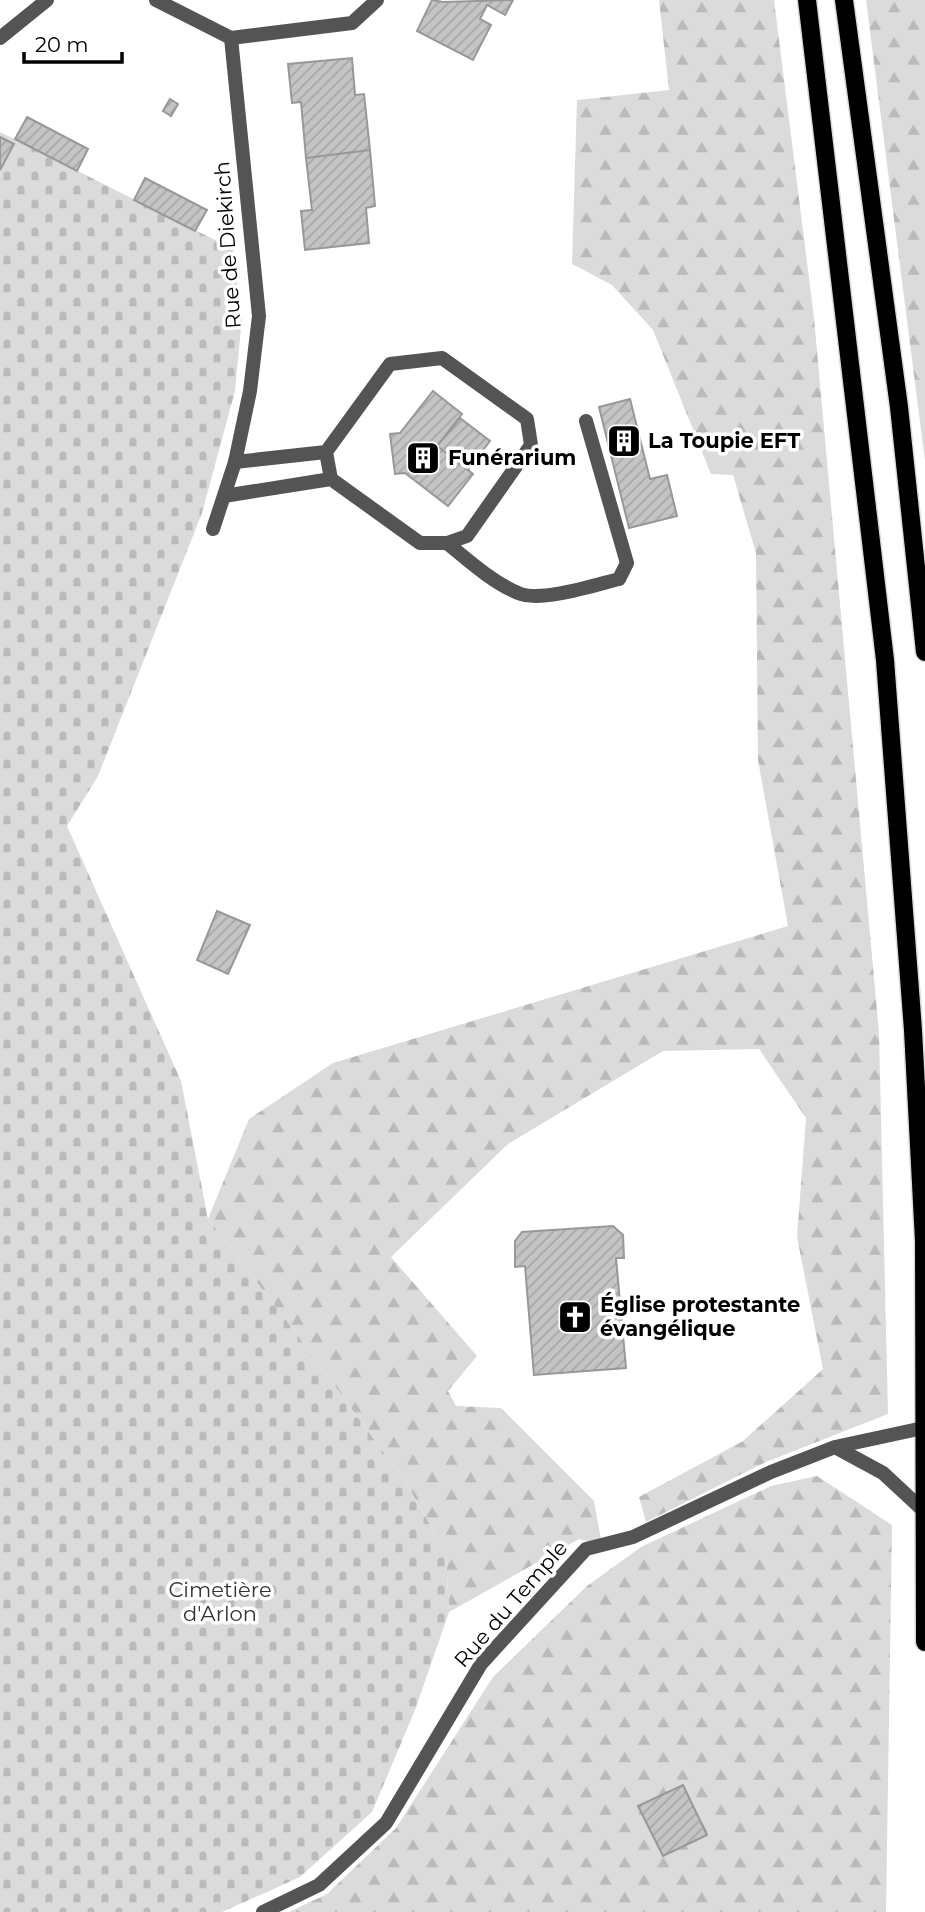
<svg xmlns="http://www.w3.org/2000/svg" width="925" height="1912" viewBox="0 0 925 1912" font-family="Montserrat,sans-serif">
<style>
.forest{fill:url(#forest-firs)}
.cemetery{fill:url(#cemetery-stones)}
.building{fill:url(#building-hatch);stroke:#989898;stroke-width:2}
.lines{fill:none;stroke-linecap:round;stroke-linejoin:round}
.primary-casing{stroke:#dbdbdb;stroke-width:21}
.service{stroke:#545454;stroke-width:14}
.minor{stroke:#545454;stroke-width:14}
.tertiary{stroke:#545454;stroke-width:14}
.primary{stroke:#000;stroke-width:18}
.labels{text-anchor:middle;stroke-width:7;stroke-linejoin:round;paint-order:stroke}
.street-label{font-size:21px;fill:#000;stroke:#fff}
.poi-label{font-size:21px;font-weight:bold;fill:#000;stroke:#fff;text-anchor:start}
.park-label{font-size:21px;fill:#323232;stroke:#fff}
</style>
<defs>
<pattern id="forest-firs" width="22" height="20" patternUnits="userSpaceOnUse" patternTransform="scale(1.75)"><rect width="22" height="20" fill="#dbdbdb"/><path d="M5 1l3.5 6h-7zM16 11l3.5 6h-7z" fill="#bababa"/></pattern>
<pattern id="cemetery-stones" width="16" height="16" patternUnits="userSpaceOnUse" patternTransform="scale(1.75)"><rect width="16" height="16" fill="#dbdbdb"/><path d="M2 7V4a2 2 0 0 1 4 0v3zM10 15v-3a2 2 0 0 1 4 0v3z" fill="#bababa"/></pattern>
<pattern id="building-hatch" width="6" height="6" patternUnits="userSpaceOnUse" patternTransform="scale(1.75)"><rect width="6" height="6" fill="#c4c4c4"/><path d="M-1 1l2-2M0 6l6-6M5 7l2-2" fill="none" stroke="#a7a7a7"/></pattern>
</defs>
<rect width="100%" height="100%" fill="#fff"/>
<path class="forest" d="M 659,0 L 774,0 L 814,318 L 879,1033 L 888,1414 L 766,1462 L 646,1522 L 639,1497 L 743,1441 L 823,1369 L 797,1237 L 806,1118 L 759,1049 L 663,1051 L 508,1144 L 391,1257 L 477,1356 L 448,1391 L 456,1406 L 501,1408 L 594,1501 L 602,1545 L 579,1539 L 449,1612 L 446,1553 L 406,1483 L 292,1328 L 208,1219 L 249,1119 L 333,1063 L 788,926 L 758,760 L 756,553 L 733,475 L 711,474 L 653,330 L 612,285 L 572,264 L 577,100 L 669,90 Z
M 866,0 L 925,0 L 925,461 Z
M 817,1476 L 892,1525 L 886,1912 L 289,1912 L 327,1894 L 396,1828 L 493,1677 L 587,1586 L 641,1547 L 771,1486 Z"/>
<path class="cemetery" d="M 0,132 L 233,249 L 242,318 L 235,391 L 202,513 L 98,776 L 67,826 L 181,1081 L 208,1219 L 292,1328 L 406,1483 L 446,1553 L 449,1612 L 415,1710 L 372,1812 L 300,1877 L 222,1912 L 0,1912 Z"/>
<path class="building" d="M 432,0 L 443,2 L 513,0 L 505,15 L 487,5 L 480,19 L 491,25 L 473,60 L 417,31 Z
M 352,58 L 355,95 L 364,94 L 370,150 L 306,158 L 301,102 L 292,103 L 288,64 Z
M 170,99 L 178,104 L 171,116 L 163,111 Z
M 27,117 L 88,149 L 77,171 L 15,139 Z
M 0,137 L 14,144 L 0,170 Z
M 370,150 L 375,206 L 366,208 L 369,243 L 305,250 L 301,211 L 312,210 L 306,158 Z
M 145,178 L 207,210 L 195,231 L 134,200 Z
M 433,391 L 462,414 L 437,446 L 473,474 L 448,506 L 405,473 L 395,474 L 390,434 L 400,433 Z
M 630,399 L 650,479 L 667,475 L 677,516 L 629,528 L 599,407 Z
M 460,418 L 490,441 L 468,470 L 437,446 Z
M 217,911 L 250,925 L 228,974 L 197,960 Z
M 613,1226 L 623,1235 L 624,1258 L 616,1258 L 626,1368 L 534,1375 L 525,1266 L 515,1267 L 515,1241 L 522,1232 Z
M 683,1785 L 707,1835 L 663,1856 L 638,1806 Z"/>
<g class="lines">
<g class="primary-casing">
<path id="primary" d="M 807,0 L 885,660 L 913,1030 L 924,1241 L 925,1642
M 844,0 L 899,407 L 925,652"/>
</g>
<path class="service" d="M 235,462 L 326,452 L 390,364 L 442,358 L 527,419 L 531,445 L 467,536 L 447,543 L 420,543 L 331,479 L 326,452
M 224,496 L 331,479
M 447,543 C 469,561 492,582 518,593 C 540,603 595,585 619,579 L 627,563 L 586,421"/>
<path class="minor" d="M 156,0 L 231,38 L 259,316 L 250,391 L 235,462 L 213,529
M 231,38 L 352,23 L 377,0
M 835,1447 L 883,1473 L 924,1511
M 263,1912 L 319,1885 L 386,1823 L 481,1664 L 586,1549 L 633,1537 L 771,1472 L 835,1447 L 923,1428"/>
<path class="tertiary" d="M 0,38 L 47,0"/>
<use href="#primary" class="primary"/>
</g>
<defs>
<g id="building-square" transform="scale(1.75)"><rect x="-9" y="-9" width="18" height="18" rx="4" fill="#000" stroke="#fff"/><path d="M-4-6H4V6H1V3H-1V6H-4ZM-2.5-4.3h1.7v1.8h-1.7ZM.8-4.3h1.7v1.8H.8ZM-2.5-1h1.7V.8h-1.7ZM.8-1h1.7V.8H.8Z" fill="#fff"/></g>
<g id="church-square" transform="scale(1.75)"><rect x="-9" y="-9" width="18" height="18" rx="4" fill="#000" stroke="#fff"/><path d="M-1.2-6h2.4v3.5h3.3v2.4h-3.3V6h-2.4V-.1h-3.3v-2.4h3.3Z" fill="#fff"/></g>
</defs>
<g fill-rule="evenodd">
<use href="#building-square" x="624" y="441"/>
<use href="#building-square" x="423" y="458"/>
<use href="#church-square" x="575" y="1317"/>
</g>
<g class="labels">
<g class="street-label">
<text transform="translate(228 245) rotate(-94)" y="7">Rue de Diekirch</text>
<text transform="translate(511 1604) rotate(-49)" y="7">Rue du Temple</text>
</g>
<g class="poi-label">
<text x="648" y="448">La Toupie EFT</text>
<text x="448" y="465">Funérarium</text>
<text x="600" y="1312">Église protestante<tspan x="600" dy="24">évangélique</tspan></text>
</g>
<g class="park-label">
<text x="220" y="1597">Cimetière<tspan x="220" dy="24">d'Arlon</tspan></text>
</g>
</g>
<path d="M24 52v10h98v-10" fill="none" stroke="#000000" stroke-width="3.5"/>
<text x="35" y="52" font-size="21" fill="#000000" stroke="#ffffff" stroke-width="5" paint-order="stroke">20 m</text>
</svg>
